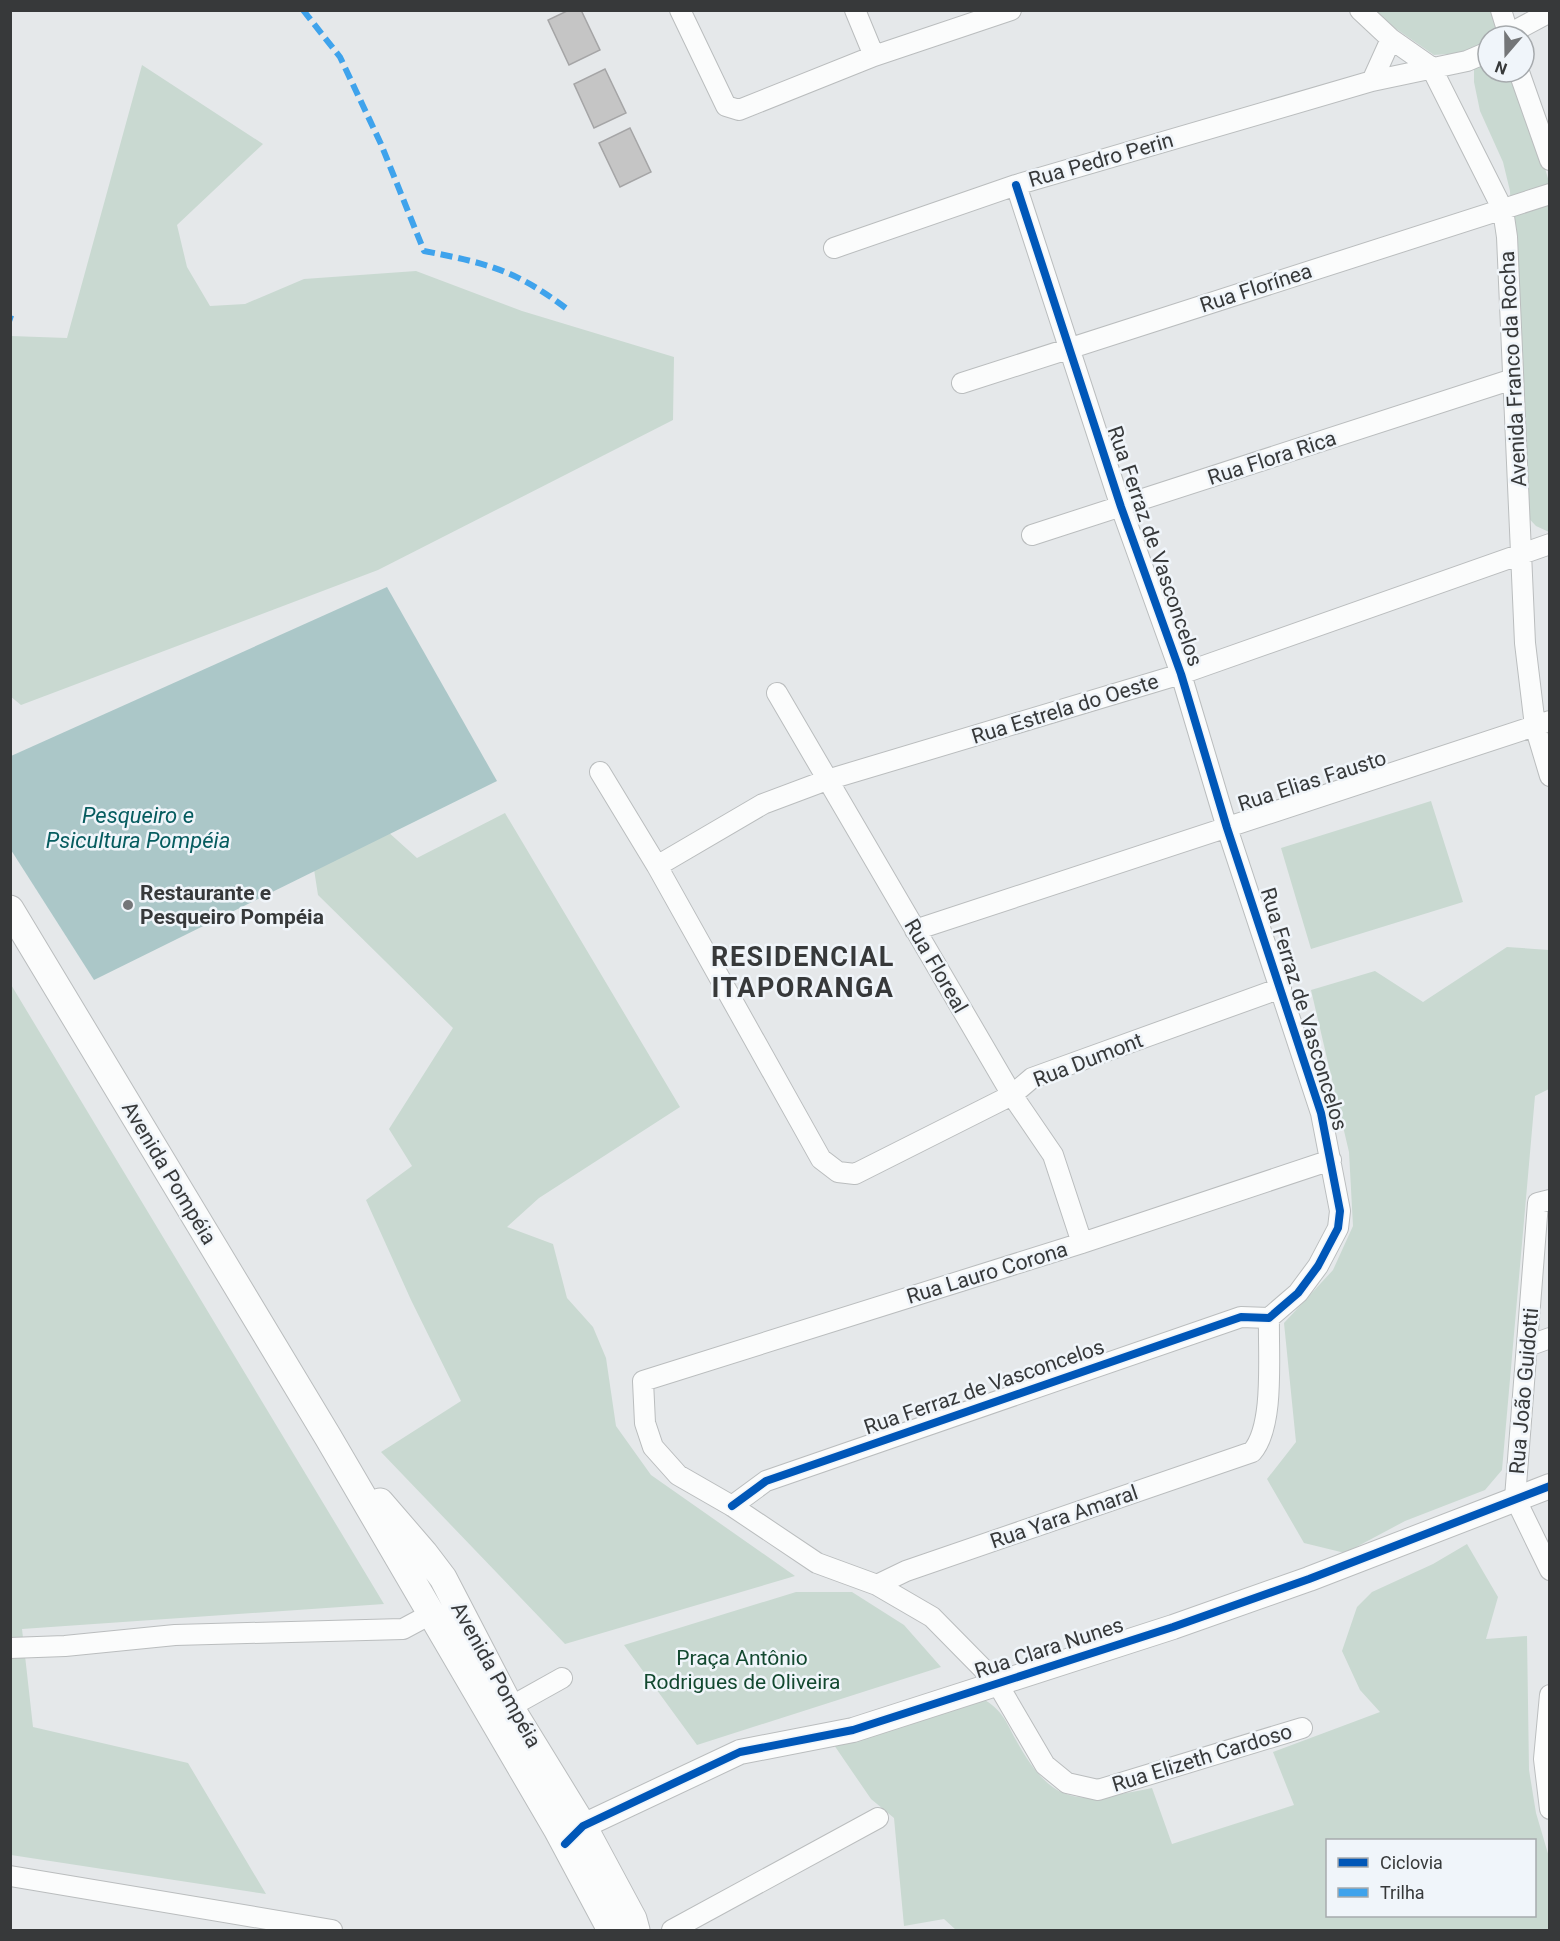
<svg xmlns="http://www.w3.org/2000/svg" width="1560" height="1941" viewBox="0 0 1560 1941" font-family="Roboto,sans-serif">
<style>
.green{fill:#c9d9d1;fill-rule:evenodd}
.water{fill:#abc7c8}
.building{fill:#c5c5c5;stroke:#a5a5a6;stroke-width:1.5}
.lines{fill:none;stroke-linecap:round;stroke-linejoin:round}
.minor-casing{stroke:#babdbe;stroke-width:22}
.tertiary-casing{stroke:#babdbe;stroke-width:26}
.secondary-casing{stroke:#babdbe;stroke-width:29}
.minor{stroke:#fbfcfc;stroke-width:20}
.tertiary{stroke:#fbfcfc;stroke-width:24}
.secondary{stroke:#fbfcfc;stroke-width:27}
.quiet{stroke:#3fa3ec;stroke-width:6;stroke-dasharray:12 6;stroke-linecap:butt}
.cycleway-casing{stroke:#f0f5fa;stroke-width:11}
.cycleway{stroke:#0057b8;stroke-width:8}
.poi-dot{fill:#747678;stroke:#f0f5fa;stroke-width:2}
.labels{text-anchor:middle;stroke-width:5;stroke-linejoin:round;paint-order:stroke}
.street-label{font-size:21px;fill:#37393a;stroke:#f0f5fa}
.poi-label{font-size:21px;font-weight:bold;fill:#37393a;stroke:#f0f5fa;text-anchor:start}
.park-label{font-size:21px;fill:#134930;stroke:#f0f5fa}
.water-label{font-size:22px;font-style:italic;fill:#065c5f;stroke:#f0f5fa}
.district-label{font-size:27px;font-weight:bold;letter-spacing:1.5px;fill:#37393a;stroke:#f0f5fa}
</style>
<rect width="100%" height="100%" fill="#e5e8ea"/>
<path class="green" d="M 1374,11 L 1513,11 L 1506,36 L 1488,36 L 1488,72 L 1517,72 L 1549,182 L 1549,532 L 1536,526 L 1517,506 L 1502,367 L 1511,218 L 1510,191 L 1503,162 L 1480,111 L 1474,82 L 1474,47 L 1462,53 L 1434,55 L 1379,17 Z
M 142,65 L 263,144 L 177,225 L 187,267 L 210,306 L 245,304 L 304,279 L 416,271 L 522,311 L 674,357 L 673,420 L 378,570 L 21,705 L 10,696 L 11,336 L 67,338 Z
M 336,785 L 417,858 L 505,813 L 680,1107 L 539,1198 L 507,1227 L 553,1244 L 567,1298 L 593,1327 L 606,1358 L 616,1426 L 651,1475 L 795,1576 L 565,1644 L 381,1452 L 461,1401 L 411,1300 L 366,1200 L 412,1166 L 389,1129 L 453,1028 L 318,895 L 306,818 Z
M 1431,801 L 1463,902 L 1311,949 L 1281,848 Z
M 1507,947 L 1549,950 L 1549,1089 L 1535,1096 L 1502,1470 L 1485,1490 L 1405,1521 L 1345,1553 L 1304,1543 L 1267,1479 L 1296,1442 L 1284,1323 L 1333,1270 L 1353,1226 L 1349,1152 L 1311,990 L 1375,971 L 1423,1002 Z
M 10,983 L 384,1604 L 22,1629 L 33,1727 L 188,1763 L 266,1894 L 11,1855 Z
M 1467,1544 L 1498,1597 L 1486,1639 L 1527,1636 L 1529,1770 L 1536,1813 L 1549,1857 L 1549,1930 L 956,1930 L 944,1919 L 904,1926 L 894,1818 L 871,1799 L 834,1745 L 982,1698 C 1003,1711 1005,1720 1016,1740 C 1055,1811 1081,1802 1152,1788 L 1172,1844 L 1294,1805 L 1273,1752 L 1380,1712 L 1360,1690 L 1342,1651 L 1357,1607 L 1372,1592 L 1433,1564 ZM 1328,1840 L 1534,1840 L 1534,1916 L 1328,1916 Z
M 796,1592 L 852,1592 L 904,1625 L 941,1667 L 697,1745 L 624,1645 Z"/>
<path class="water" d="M 387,587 L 497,781 L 94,980 L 11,850 L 11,756 Z"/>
<path class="building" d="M 569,10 L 581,10 L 600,50 L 569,65 L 548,20 Z
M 605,69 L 626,113 L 594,128 L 574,84 Z
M 630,128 L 651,172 L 620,187 L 599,143 Z"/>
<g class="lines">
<g class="minor-casing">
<path id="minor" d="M 680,10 L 726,106 L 739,110 L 874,56 L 1011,10
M 855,10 L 874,56
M 1360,10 L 1391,39 L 1431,67 L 1503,210 L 1507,237 L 1525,643 L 1535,726 L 1550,776
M 1501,10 L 1509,36
M 1505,36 L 1550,12
M 1519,72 L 1550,160
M 1372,81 L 1391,39
M 834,248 L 1016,185 L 1372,81 L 1467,61 L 1488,52
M 962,383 L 1550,194
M 1032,535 L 1513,379
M 777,693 L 1012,1095 L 1053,1155 L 1082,1243
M 600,772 L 657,866 L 821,1159 L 838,1172 L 855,1174 L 1012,1095 L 1032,1078 L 1281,988
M 657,866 L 763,804 L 827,780 L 1181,674 L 1550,544
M 915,930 L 1550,721
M 1550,1200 L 1538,1203 L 1515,1498 L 1550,1570
M 1528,1346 L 1550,1338
M 732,1506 L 766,1481 L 1241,1317 L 1269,1318 L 1298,1293 L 1318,1266 L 1338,1228 L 1340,1211 L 1321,1113 L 1227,828 L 1181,674 L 1121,507 L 1016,185
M 877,1585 L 906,1571 L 1252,1452 C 1275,1426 1268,1354 1269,1318
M 10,1648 L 65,1646 L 175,1635 L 403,1629 L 431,1614
M 1550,1695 L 1544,1759 L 1550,1809
M 510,1707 L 562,1678
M 1302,1728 L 1098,1790 L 1067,1783 L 1045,1765 L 997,1683 L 932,1617 L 877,1585 L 817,1563 L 732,1506 L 678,1475 L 653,1447 L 645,1423 L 643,1381 L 1082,1243 L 1331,1160
M 10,1876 L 332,1930
M 672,1930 L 878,1818"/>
</g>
<g class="tertiary-casing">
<path id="tertiary" d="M 570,1839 L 583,1826 L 740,1752 L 853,1730 L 1173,1627 L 1309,1579 L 1550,1486"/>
</g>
<g class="secondary-casing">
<path id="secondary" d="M 10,909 L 328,1437 L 557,1829 L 611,1930
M 380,1502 L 424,1553 L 443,1578 L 510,1707 L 583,1826 L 633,1919 L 636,1930"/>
</g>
<use href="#minor" class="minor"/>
<use href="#tertiary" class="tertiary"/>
<use href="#secondary" class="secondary"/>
<path class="quiet" d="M 303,10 L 340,57 L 381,144 L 424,251 C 486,263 516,270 567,309
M 10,318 L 13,319"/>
<g class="cycleway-casing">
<path id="cycleway" d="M 732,1506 L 766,1481 L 1241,1317 L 1269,1318 L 1298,1293 L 1318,1266 L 1338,1228 L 1340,1211 L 1321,1113 L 1227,828 L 1181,674 L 1121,507 L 1016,185
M 565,1844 L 583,1826 L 740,1752 L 853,1730 L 1173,1627 L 1309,1579 L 1550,1486"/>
</g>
<use href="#cycleway" class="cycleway"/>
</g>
<circle class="poi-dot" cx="128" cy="905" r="6"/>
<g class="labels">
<g class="street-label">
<text transform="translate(1101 160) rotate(-16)" y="7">Rua Pedro Perin</text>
<text transform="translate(1256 288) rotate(-18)" y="7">Rua Florínea</text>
<text transform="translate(1513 369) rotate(-93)" y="7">Avenida Franco da Rocha</text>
<text transform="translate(1272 458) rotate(-18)" y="7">Rua Flora Rica</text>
<text transform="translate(1155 546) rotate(71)" y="7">Rua Ferraz de Vasconcelos</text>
<text transform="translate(1065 709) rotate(-17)" y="7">Rua Estrela do Oeste</text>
<text transform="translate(1312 781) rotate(-18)" y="7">Rua Elias Fausto</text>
<text transform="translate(936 966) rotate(60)" y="7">Rua Floreal</text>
<text transform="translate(1304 1009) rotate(73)" y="7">Rua Ferraz de Vasconcelos</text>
<text transform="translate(1088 1060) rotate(-21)" y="7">Rua Dumont</text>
<text transform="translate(169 1173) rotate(59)" y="7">Avenida Pompéia</text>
<text transform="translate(987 1273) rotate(-17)" y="7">Rua Lauro Corona</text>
<text transform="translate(984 1387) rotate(-19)" y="7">Rua Ferraz de Vasconcelos</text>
<text transform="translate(1524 1391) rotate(-85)" y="7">Rua João Guidotti</text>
<text transform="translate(1064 1517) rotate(-19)" y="7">Rua Yara Amaral</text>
<text transform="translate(1049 1648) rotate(-18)" y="7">Rua Clara Nunes</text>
<text transform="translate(496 1675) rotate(61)" y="7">Avenida Pompéia</text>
<text transform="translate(1202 1758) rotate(-17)" y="7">Rua Elizeth Cardoso</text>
</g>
<g class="poi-label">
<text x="140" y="900">Restaurante e<tspan x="140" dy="24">Pesqueiro Pompéia</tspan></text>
</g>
<g class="park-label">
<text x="742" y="1665">Praça Antônio<tspan x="742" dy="24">Rodrigues de Oliveira</tspan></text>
</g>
<g class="water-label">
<text x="138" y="823">Pesqueiro e<tspan x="138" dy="25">Psicultura Pompéia</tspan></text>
</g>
<g class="district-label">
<text x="803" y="966">RESIDENCIAL<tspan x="803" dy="31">ITAPORANGA</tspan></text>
</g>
</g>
<rect width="1560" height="1941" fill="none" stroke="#37393a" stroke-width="24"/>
<rect x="1326" y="1839" width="210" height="78" fill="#f0f5fa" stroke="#a6aaad" stroke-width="1.5"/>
<rect x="1338" y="1858" width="30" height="9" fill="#0057b8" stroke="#a6aaad" stroke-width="1.5"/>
<text x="1380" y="1869" font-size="18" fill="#37393a">Ciclovia</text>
<rect x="1338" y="1888" width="30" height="9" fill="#3fa3ec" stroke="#a6aaad" stroke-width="1.5"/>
<text x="1380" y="1899" font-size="18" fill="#37393a">Trilha</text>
<g transform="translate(1506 54) rotate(200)"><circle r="28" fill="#f0f5fa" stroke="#a6aaad" stroke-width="1.5"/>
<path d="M0-4.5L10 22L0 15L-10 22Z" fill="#747678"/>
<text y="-9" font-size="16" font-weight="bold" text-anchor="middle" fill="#37393a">N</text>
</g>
</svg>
